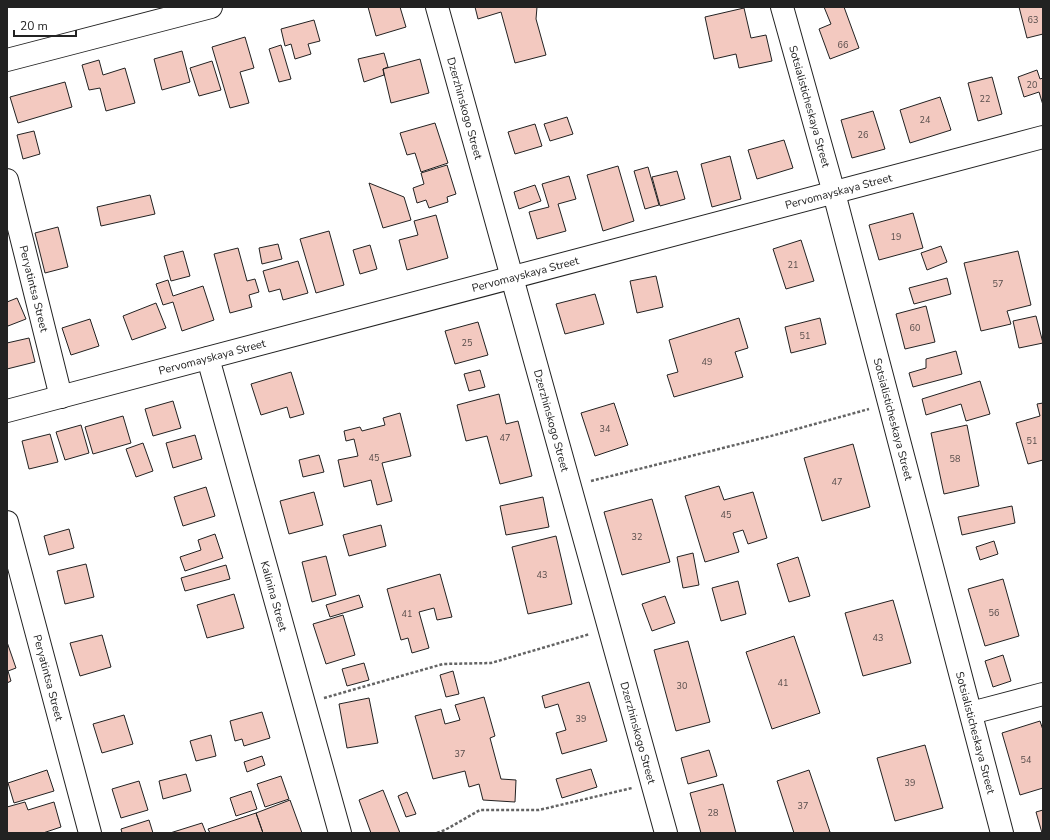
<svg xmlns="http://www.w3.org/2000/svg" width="1050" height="840" viewBox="0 0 1050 840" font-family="'Nunito Sans',sans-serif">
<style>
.building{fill:#f3c9c0;stroke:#222}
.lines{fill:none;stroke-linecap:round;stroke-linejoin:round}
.minor-casing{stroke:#222;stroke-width:24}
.path{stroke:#646464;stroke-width:2.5;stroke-dasharray:3 2;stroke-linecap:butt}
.minor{stroke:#fff;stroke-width:22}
.labels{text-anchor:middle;stroke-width:3;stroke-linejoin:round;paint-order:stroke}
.number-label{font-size:9px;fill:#564c4a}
.street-label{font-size:11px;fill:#222;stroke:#fff}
</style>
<rect width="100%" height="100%" fill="#fff"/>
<path class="building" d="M 368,7 L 400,7 L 406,27 L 376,36 Z
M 475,7 L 537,7 L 536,19 L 546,55 L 515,63 L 501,12 L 478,19 Z
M 824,7 L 844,7 L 859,48 L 830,59 L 819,29 L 831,24 Z
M 1019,7 L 1043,7 L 1043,34 L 1027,38 Z
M 744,8 L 751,38 L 766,35 L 772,61 L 739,68 L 736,54 L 714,59 L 705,17 Z
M 314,20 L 320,41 L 308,44 L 311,54 L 295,59 L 291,44 L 285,46 L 281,29 Z
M 245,37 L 254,68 L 240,72 L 249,103 L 230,108 L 212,47 Z
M 281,45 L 291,79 L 279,82 L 269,49 Z
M 182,51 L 190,82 L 162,90 L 154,59 Z
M 384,53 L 388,67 L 383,69 L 384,75 L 364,82 L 358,59 Z
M 420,59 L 429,93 L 391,103 L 383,69 Z
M 99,60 L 103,75 L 125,68 L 135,103 L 106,111 L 100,88 L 89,90 L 82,65 Z
M 212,61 L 221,90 L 199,96 L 190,68 Z
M 1037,70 L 1040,79 L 1043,78 L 1043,105 L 1039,92 L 1024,97 L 1018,77 Z
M 992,77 L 1002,114 L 978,121 L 968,83 Z
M 65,82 L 72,107 L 18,123 L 10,97 Z
M 940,97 L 951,130 L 910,143 L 900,110 Z
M 873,111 L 885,149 L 852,158 L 841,120 Z
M 567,117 L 573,134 L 550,141 L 544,124 Z
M 435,123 L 448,163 L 421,172 L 415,153 L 407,155 L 400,133 Z
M 535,124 L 542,146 L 515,154 L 508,132 Z
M 34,131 L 40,154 L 23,159 L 17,135 Z
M 784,140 L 793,168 L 757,179 L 748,150 Z
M 730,156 L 741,199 L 712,207 L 701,164 Z
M 447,165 L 456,194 L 447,197 L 448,202 L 429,208 L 426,200 L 417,203 L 413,188 L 424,184 L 421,173 Z
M 618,166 L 634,221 L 603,231 L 587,175 Z
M 648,167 L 659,205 L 645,209 L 634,171 Z
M 677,171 L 685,199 L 660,206 L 652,177 Z
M 569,176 L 576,199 L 558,204 L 566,231 L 537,239 L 529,212 L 549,207 L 542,184 Z
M 369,183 L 404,197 L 411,220 L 383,228 Z
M 535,185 L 541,201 L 519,209 L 514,192 Z
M 150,195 L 155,214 L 101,226 L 97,207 Z
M 913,213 L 923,248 L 879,260 L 869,225 Z
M 436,215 L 448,258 L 407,270 L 399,240 L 418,235 L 414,221 Z
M 58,227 L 68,267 L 45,273 L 35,233 Z
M 329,231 L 344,285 L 316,293 L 300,239 Z
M 801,240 L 814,281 L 786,289 L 773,249 Z
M 278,244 L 282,259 L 262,264 L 259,248 Z
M 370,245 L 377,269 L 360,274 L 353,250 Z
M 941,246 L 947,262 L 927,270 L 921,253 Z
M 238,248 L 247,281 L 255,279 L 259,292 L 249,295 L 252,307 L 230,313 L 214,254 Z
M 183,251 L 190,276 L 171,281 L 164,256 Z
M 1018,251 L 1031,305 L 1007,311 L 1011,324 L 981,331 L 964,263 Z
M 298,261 L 308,293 L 283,300 L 280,289 L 269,292 L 263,271 Z
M 656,276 L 663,307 L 637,313 L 630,281 Z
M 947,278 L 951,294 L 914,304 L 909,288 Z
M 168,280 L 173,296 L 203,286 L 214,320 L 182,331 L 173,302 L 163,305 L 156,284 Z
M 595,294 L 604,324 L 565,334 L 556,304 Z
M 17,298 L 26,319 L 8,326 L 7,324 L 7,302 Z
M 156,303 L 166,328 L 132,340 L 123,316 Z
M 926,306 L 935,342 L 905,349 L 896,314 Z
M 1036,316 L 1043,343 L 1019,348 L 1013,321 Z
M 739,318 L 748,348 L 735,352 L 743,377 L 674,397 L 667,375 L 678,372 L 669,340 Z
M 820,318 L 826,344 L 791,353 L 785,327 Z
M 90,319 L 99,346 L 71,355 L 62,328 Z
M 478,322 L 488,355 L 455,364 L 445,331 Z
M 29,338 L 35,362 L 7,369 L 7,343 Z
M 956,351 L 962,374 L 913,387 L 909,373 L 926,368 L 926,359 Z
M 480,370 L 485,387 L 469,391 L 464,374 Z
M 291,372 L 304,414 L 290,418 L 287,407 L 261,415 L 251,384 Z
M 980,381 L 990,414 L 966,421 L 961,404 L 926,415 L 922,399 Z
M 499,394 L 506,424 L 518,421 L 532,476 L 500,484 L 487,436 L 466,441 L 457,405 Z
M 173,401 L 181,428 L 153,436 L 145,409 Z
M 614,403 L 628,445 L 595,456 L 581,413 Z
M 1043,403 L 1043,460 L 1028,464 L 1016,423 L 1040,416 L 1037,404 Z
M 400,413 L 411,456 L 382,463 L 392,501 L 377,505 L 371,480 L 344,487 L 338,460 L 358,456 L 354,439 L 346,441 L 344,431 L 360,427 L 362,431 L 385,425 L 383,418 Z
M 123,416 L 131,443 L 93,454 L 85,427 Z
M 81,425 L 89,453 L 65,460 L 56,432 Z
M 967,425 L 979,486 L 944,494 L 931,433 Z
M 50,434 L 58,462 L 29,469 L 22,441 Z
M 195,435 L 202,459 L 173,468 L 166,443 Z
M 143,443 L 153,471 L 136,477 L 126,449 Z
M 853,444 L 870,507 L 822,521 L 804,458 Z
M 319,455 L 324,472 L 303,477 L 299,460 Z
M 719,486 L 724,500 L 753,492 L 767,538 L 748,544 L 743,530 L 733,533 L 739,552 L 705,562 L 685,496 Z
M 206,487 L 215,516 L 183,526 L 174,497 Z
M 314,492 L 323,525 L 289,534 L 280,501 Z
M 543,497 L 549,527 L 506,535 L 500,506 Z
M 652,499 L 670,562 L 622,575 L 604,512 Z
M 1012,506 L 1015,523 L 962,535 L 958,517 Z
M 381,525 L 386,546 L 349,556 L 343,535 Z
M 69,529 L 74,548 L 49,555 L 44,536 Z
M 215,534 L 223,558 L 185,571 L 180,557 L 201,550 L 198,540 Z
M 556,536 L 572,604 L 528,614 L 512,547 Z
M 994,541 L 998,554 L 980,560 L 976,547 Z
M 693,553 L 699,585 L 683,588 L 677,557 Z
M 326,556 L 336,595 L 312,602 L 302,562 Z
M 798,557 L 810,596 L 789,602 L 777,564 Z
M 86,564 L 94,597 L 65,604 L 57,571 Z
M 226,565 L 230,579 L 185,591 L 181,578 Z
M 440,574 L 452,617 L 437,620 L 434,608 L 419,612 L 429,648 L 412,653 L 408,638 L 401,640 L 387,589 Z
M 1003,579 L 1019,636 L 985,646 L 968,589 Z
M 738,581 L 746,614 L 721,621 L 712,588 Z
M 234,594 L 244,628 L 207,638 L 197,605 Z
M 359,595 L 363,607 L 330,617 L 326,605 Z
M 665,596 L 675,623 L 652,631 L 642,604 Z
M 893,600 L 911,663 L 863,676 L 845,613 Z
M 343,615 L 355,655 L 326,664 L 313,624 Z
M 102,635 L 111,667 L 80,676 L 70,643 Z
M 794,636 L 820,713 L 772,729 L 746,652 Z
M 688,641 L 710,722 L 676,731 L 654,650 Z
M 7,642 L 16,668 L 8,671 L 11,681 L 7,683 Z
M 1003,655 L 1011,681 L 993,687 L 985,661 Z
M 364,663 L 369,680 L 347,686 L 342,669 Z
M 453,671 L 459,694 L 446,697 L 440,675 Z
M 589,682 L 607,741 L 562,754 L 556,733 L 566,730 L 558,704 L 545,708 L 542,696 Z
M 484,697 L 495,736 L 490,738 L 501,779 L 516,780 L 515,802 L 483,800 L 479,784 L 469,787 L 465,771 L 433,779 L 415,716 L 441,709 L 445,724 L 460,720 L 455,705 Z
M 369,698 L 378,743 L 347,748 L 339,704 Z
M 262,712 L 270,738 L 244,746 L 242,739 L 235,741 L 230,721 Z
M 124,715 L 133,744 L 102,753 L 93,724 Z
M 1040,721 L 1043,730 L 1043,788 L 1020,795 L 1002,733 Z
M 211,735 L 216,756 L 196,761 L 190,741 Z
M 925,745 L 943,808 L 895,821 L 877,758 Z
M 709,750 L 717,776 L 688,784 L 681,758 Z
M 262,756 L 265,765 L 247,772 L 244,762 Z
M 591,769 L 597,787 L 562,798 L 556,779 Z
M 47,770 L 54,791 L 14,803 L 8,783 Z
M 809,770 L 830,832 L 826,833 L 794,833 L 777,781 Z
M 186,774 L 191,791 L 163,799 L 159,781 Z
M 281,776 L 289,799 L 265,807 L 257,784 Z
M 139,781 L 148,810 L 121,818 L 112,789 Z
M 723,784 L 736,833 L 701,833 L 690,793 Z
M 383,790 L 400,833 L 371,833 L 359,800 Z
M 251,791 L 257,809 L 236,816 L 230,798 Z
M 407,792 L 416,814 L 406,817 L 398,796 Z
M 290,800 L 302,833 L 263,833 L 256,813 Z
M 25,802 L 28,810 L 54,802 L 61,827 L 43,833 L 7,833 L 7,807 Z
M 1043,810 L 1043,833 L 1042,833 L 1036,812 Z
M 256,813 L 263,833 L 210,833 L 208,829 Z
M 149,820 L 153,833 L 122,833 L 121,829 Z
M 202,823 L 206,833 L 170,833 Z"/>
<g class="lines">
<g class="minor-casing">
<g id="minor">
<path id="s1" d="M 437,7 L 666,833"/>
<path id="s2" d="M 782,7 L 834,193 L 1002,833"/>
<path d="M 7,60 L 211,7"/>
<path id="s3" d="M 7,180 L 61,397"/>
<path id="s4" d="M 208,358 L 340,833"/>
<path id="s5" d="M 7,411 L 1043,137"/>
<path id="s6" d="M 7,522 L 90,833"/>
<path d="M 971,713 L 1043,694"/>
</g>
</g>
<path class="path" d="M 591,481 L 775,435 L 869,409
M 324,698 L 443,664 L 491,663 L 590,634
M 437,833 L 445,830 L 480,810 L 539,810 L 632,788"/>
<use href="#minor" class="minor"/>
</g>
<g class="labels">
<g class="number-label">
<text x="1033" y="23">63</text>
<text x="843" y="48">66</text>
<text x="1032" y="88">20</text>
<text x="985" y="102">22</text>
<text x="925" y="123">24</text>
<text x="863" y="138">26</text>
<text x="896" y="240">19</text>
<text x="793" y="268">21</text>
<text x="998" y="287">57</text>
<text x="915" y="331">60</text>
<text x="805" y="339">51</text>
<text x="467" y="346">25</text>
<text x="707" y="365">49</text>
<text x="605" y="432">34</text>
<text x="505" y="441">47</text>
<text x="1032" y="444">51</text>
<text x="374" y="461">45</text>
<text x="955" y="462">58</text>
<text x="837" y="485">47</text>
<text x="726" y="518">45</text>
<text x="637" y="540">32</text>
<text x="542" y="578">43</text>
<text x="994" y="616">56</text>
<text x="407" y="617">41</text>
<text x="878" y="641">43</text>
<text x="783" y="686">41</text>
<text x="682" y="689">30</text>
<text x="581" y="722">39</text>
<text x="460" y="757">37</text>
<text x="1026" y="763">54</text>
<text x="910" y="786">39</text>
<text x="803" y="809">37</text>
<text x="713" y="816">28</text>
</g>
<g class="street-label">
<text dy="4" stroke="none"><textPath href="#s2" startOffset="103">Sotsialisticheskaya Street</textPath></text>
<text dy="4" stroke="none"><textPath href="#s1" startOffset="105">Dzerzhinskogo Street</textPath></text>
<text dy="4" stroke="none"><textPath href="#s5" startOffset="860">Pervomayskaya Street</textPath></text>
<text dy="4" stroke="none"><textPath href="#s5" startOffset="536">Pervomayskaya Street</textPath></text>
<text dy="4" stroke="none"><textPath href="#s3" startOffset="112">Peryatintsa Street</textPath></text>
<text dy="4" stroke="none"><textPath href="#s5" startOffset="212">Pervomayskaya Street</textPath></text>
<text dy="4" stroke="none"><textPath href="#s1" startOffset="429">Dzerzhinskogo Street</textPath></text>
<text dy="4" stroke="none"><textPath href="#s2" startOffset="427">Sotsialisticheskaya Street</textPath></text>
<text dy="4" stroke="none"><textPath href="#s4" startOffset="247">Kalinina Street</textPath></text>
<text dy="4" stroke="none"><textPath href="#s6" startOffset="161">Peryatintsa Street</textPath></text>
<text dy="4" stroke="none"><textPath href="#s1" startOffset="753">Dzerzhinskogo Street</textPath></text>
<text dy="4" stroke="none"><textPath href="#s2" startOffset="751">Sotsialisticheskaya Street</textPath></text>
</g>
</g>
<rect width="1050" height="840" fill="none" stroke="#222222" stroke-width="16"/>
<path d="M14 30v6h62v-6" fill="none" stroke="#222222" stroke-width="2"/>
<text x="20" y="30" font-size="12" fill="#222222" stroke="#ffffff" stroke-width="3" paint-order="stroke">20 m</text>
</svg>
